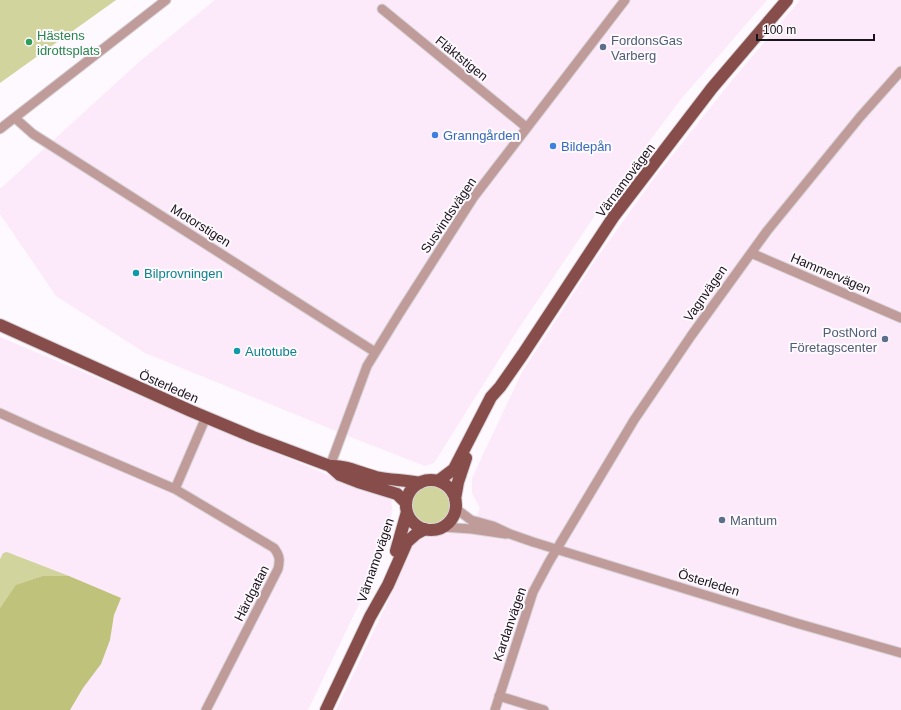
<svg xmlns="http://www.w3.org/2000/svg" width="901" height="710" viewBox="0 0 901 710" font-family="Helvetica,sans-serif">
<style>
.industrial{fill:#fceafb}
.green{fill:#d1d49c}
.forest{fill:#bfc27a}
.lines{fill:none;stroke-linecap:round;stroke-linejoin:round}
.minor-casing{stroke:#d9d4d9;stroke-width:11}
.major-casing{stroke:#d9d4d9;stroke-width:14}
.minor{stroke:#bf9c9a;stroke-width:9}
.major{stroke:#874d4b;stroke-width:12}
.leisure-dot{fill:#2e9e5b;stroke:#fef9fe;stroke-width:1.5}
.service-dot{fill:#5c6f8a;stroke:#fef9fe;stroke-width:1.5}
.shop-dot{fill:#3f7fe0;stroke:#fef9fe;stroke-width:1.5}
.culture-dot{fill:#0f9aa8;stroke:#fef9fe;stroke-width:1.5}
.labels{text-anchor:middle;stroke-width:4;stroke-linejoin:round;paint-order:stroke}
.leisure-label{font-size:13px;fill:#27864d;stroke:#fef9fe;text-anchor:start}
.service-label{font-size:13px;fill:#4e5e75;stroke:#fef9fe;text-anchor:start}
.street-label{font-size:13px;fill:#191419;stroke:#fef9fe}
.shop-label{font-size:13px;fill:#366cbe;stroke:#fef9fe;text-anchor:start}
.culture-label{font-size:13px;fill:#0d838f;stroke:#fef9fe;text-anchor:start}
</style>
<rect width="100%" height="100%" fill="#fef9fe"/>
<path class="industrial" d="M 215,0 L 767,0 L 681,99 L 606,199 L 515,334 L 434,463 L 425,466 L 353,438 L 145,353 L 56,296 L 0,214 L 0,189 L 139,62 Z
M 800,0 L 901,0 L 901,710 L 336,710 L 394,589 L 411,544 L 422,535 L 445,532 L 470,533 L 480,508 L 472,493 L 472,478 L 522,372 L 596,259 L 652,181 L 729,84 Z
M 0,337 L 345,482 L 391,496 L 392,509 L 387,546 L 308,710 L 70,710 L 110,640 L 114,615 L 120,598 L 16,555 L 3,553 L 0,559 Z"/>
<path class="green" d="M 0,0 L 116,0 L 0,83 Z
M410 505a20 20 0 1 1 40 0a20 20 0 1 1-40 0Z
M 7,552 L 69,576 L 42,576 L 17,585 L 0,608 L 0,559 L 3,553 Z"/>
<path class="forest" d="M 42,576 L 69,576 L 121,598 L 114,615 L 110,640 L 101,664 L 83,688 L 70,710 L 0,710 L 0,608 L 16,585 Z"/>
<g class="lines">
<g class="minor-casing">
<path id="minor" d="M 382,9 L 526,127
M 15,118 L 33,134 L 375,352
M 0,129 L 166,0
M 751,253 L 901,318
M 0,413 L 42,432 L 175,489 L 274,548 C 280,556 280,560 278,569 L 206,710
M 330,466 L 367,366 L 399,314 L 473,198 L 625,0
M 175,489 L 206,417
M 455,508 L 471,520 L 493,526 L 510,534 L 533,542 L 796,623 L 901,653
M 441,527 L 472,529 L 506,534
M 499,696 L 544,710
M 495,710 L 533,592 L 549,562 L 634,420 L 691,336 L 767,231 L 860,117 L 901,71"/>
</g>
<g class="major-casing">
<path id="major" d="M 0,325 L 191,411 L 253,437 L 330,466 L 340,475 L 358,482 L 397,494 L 406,503
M 330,466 C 346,465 360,473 376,477 C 390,480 405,480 420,483
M406 505a25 25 0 1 1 50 0a25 25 0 1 1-50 0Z
M 438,481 L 454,469 L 491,397 L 500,387 L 523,354 L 614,216 L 712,88 L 787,0
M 455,499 L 458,482 L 466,458
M 396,551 L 407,512
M 326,710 L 370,617 L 388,585 L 407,542 L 416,534 L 425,529"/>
</g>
<use href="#minor" class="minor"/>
<use href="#major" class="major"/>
</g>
<circle class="leisure-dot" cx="29" cy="42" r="4"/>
<g class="service-dot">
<circle cx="603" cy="47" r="4"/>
<circle cx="885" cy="339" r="4"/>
<circle cx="722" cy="520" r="4"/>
</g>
<g class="shop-dot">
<circle cx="435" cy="135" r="4"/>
<circle cx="553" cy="146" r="4"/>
</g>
<g class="culture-dot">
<circle cx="136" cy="273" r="4"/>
<circle cx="237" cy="351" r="4"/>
</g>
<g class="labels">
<g class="leisure-label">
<text x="37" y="40">Hästens<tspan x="37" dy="15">idrottsplats</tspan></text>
</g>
<g class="service-label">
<text x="611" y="45">FordonsGas<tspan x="611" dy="15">Varberg</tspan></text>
<text x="877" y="337" text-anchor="end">PostNord<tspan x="877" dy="15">Företagscenter</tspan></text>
<text x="730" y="525">Mantum</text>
</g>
<g class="street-label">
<text transform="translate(462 58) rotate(39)" y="5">Fläktstigen</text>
<text transform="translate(625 180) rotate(-53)" y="5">Värnamovägen</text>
<text transform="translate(448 215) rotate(-56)" y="5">Susvindsvägen</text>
<text transform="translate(201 225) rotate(32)" y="5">Motorstigen</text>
<text transform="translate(831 273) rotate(23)" y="5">Hammervägen</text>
<text transform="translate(705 293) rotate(-55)" y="5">Vagnvägen</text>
<text transform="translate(169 386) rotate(24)" y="5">Österleden</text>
<text transform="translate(375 560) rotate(-71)" y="5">Värnamovägen</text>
<text transform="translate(709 582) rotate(17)" y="5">Österleden</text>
<text transform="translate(251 593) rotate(-63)" y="5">Härdgatan</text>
<text transform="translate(509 624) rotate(-71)" y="5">Kardanvägen</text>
</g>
<g class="shop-label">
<text x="443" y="140">Granngården</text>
<text x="561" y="151">Bildepån</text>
</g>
<g class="culture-label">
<text x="144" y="278">Bilprovningen</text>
<text x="245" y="356">Autotube</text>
</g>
</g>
<path d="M757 34v6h117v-6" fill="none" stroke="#191419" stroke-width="2"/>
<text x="763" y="34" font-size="12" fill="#191419" stroke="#fef9fe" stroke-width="3" paint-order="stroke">100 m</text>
</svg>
